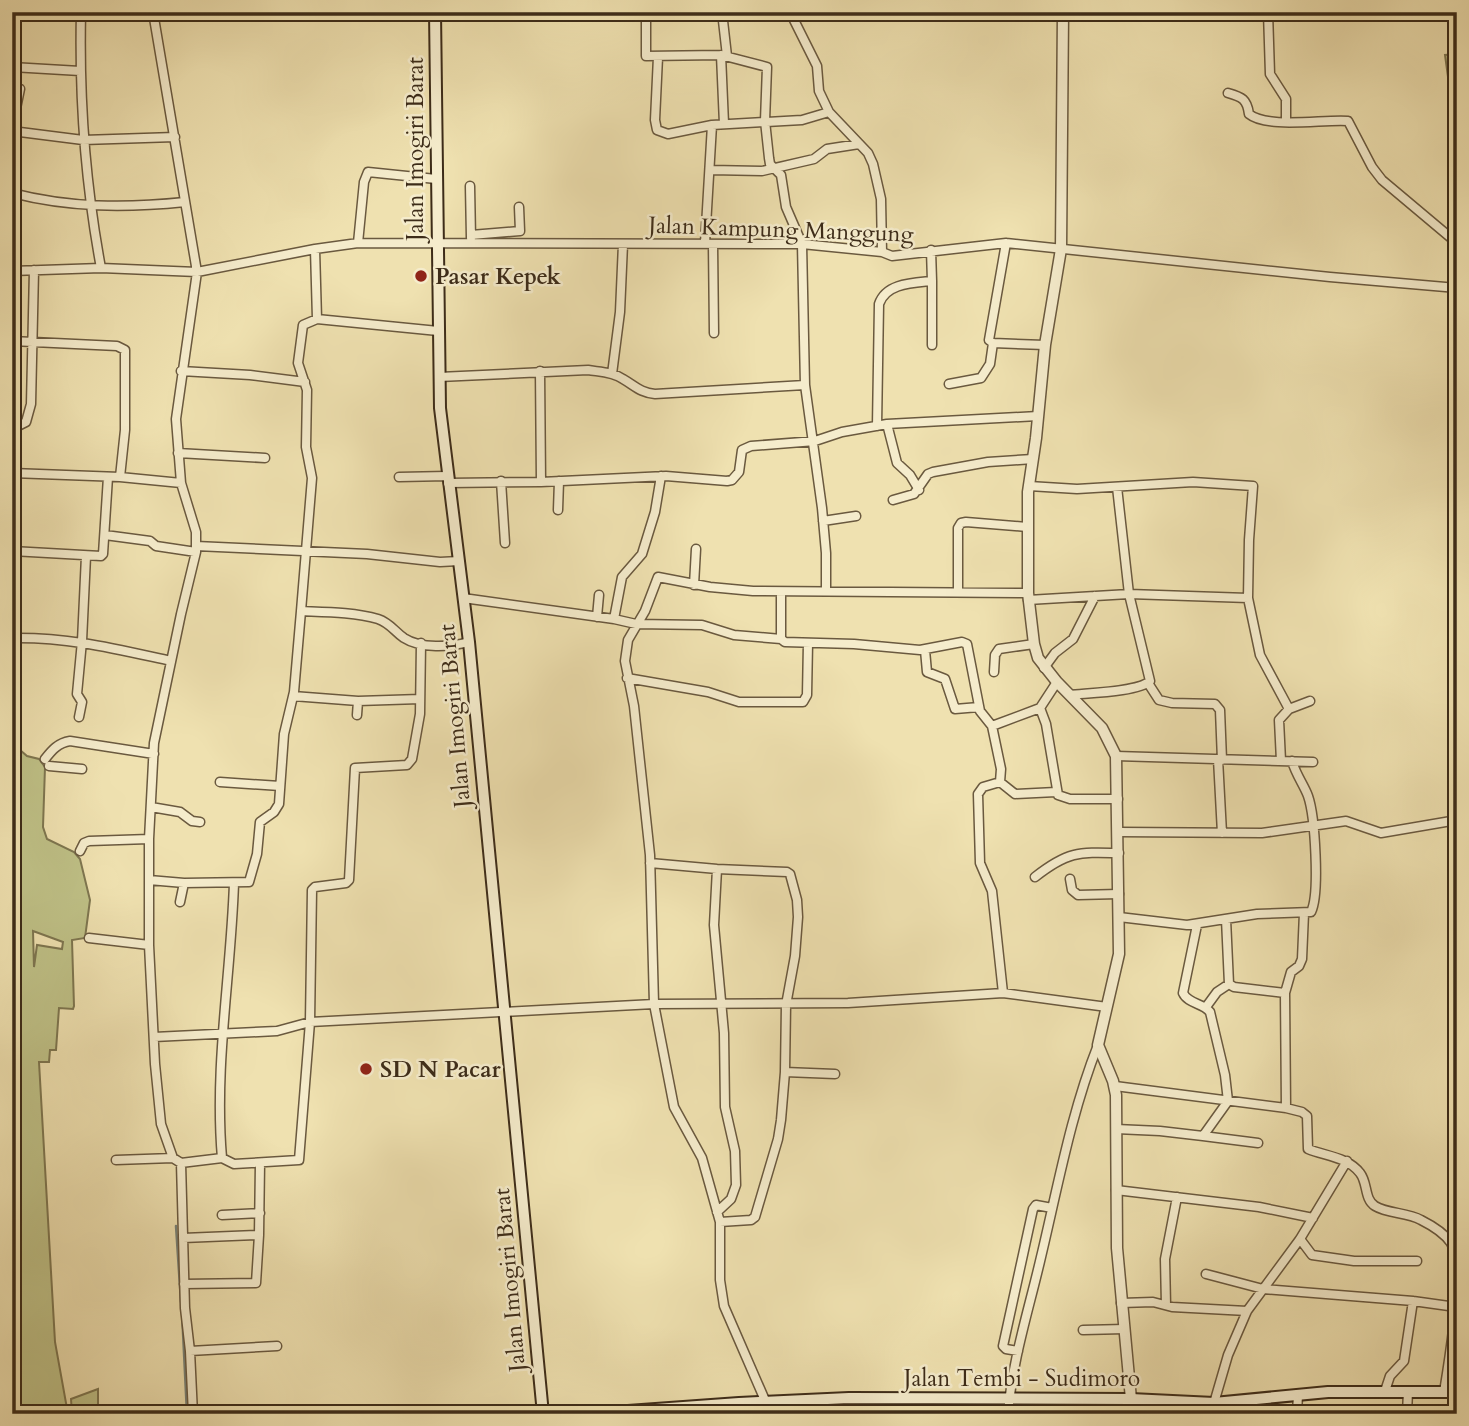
<svg xmlns="http://www.w3.org/2000/svg" width="1469" height="1426" viewBox="0 0 1469 1426" font-family="Cardo,serif">
<style>
.green{fill:#bfc187;stroke:#7e7650;stroke-width:2;fill-rule:evenodd}
.lines{fill:none;stroke-linecap:round;stroke-linejoin:round}
.stream{stroke:#788278;stroke-width:2.5}
.minor-casing{stroke:#6a593f;stroke-width:11}
.tertiary-casing{stroke:#6a593f;stroke-width:13}
.secondary-casing{stroke:#3d2c19;stroke-width:14}
.minor{stroke:#f5eccc;stroke-width:8}
.tertiary{stroke:#f5eccc;stroke-width:10}
.secondary{stroke:#f5eccc;stroke-width:10}
.poi-dot{fill:#8f2418;stroke:#f5eccc;stroke-width:2.5}
.labels{text-anchor:middle;stroke-width:5;stroke-linejoin:round;paint-order:stroke}
.street-label{font-size:23px;fill:#3d2c19;stroke:#f5eccc}
.poi-label{font-size:23px;font-weight:bold;fill:#3d2c19;stroke:#f5eccc;text-anchor:start}
</style>
<rect width="100%" height="100%" fill="#efe1b0"/>
<filter id="stains"><feTurbulence type="fractalNoise" baseFrequency=".00286" numOctaves="4"/><feColorMatrix values="0 0 0 0 .2 0 0 0 0 .09 0 0 0 0 .02 0 0 0 .5 -.17"/></filter>
<radialGradient id="worn" r=".72"><stop offset=".6" stop-color="#630" stop-opacity="0"/><stop offset="1" stop-color="#630" stop-opacity=".3"/></radialGradient>
<path class="green" d="M 1457,54 L 1457,105 L 1452,106 L 1445,55 Z
M 12,743 L 27,756 L 39,759 L 45,767 L 43,827 L 47,839 L 74,852 L 80,859 L 90,900 L 85,938 L 72,940 L 74,1006 L 73,1009 L 59,1008 L 56,1050 L 50,1050 L 49,1062 L 39,1062 L 55,1342 L 68,1414 L 12,1414 ZM 33,931 L 63,942 L 62,949 L 37,945 L 34,967 Z
M 98,1389 L 98,1411 L 183,1407 L 183,1414 L 72,1414 L 71,1399 Z"/>
<g class="lines">
<path class="stream" d="M 176,1226 L 181,1302
M 182,1312 L 187,1414"/>
<g class="minor-casing">
<path id="minor" d="M 81,12 C 79,99 85,182 101,268
M 153,12 L 197,272 L 176,419 L 181,483 L 196,532 L 196,552 L 181,614 L 154,743 L 149,839 L 149,945 L 155,1064 L 161,1124 L 173,1158 L 181,1163 L 185,1308 L 190,1351 L 193,1414
M 646,12 L 646,56 L 721,55 L 767,67 L 765,121 L 769,158 L 770,164 L 781,175 L 786,207 L 802,244 L 805,385 L 822,508 L 826,553 L 826,591
M 722,12 L 727,56
M 790,12 L 817,66 L 819,91 L 829,112 L 868,153 L 873,164 L 881,199 L 882,252
M 1268,12 L 1270,74 L 1286,99 L 1286,122
M 721,55 L 724,124
M 658,57 L 655,120 L 657,130 L 668,134 L 712,125 L 705,243
M 12,67 L 80,71
M 1228,93 C 1242,97 1247,99 1249,114 C 1267,129 1324,119 1348,121 L 1372,167 L 1382,180 L 1457,243
M 712,125 L 802,120 L 829,112
M 12,128 L 20,89
M 12,131 L 83,140 L 175,137
M 711,170 L 762,171 L 814,159 L 827,149 L 859,144
M 470,186 L 471,238
M 12,193 C 70,208 126,208 185,202
M 471,235 L 520,231 L 519,207
M 358,243 L 364,182 L 368,172 L 436,179
M 1006,243 L 989,340 L 993,343 L 1045,345
M 713,244 L 714,333
M 315,249 L 317,319
M 12,271 L 101,268 L 197,272 L 315,249 L 358,243 L 802,244 L 882,252 L 892,256 L 1006,243 L 1330,277 L 1457,288
M 12,341 L 117,346 L 125,350 L 125,430 L 120,477
M 932,345 L 932,281
M 181,371 L 250,375 L 305,382
M 540,371 L 541,482
M 612,374 L 620,312 L 623,244
M 439,377 L 588,370 C 600,372 613,372 623,379 C 635,386 641,393 655,394 L 805,385
M 949,384 L 981,378 L 990,364 L 993,343
M 887,424 L 897,463 L 910,475 L 919,490
M 877,426 L 879,304 C 886,283 913,283 932,281 L 931,250
M 12,429 L 26,422 L 31,404 L 34,270
M 178,453 L 265,458
M 12,473 L 120,477 L 181,483
M 399,477 L 447,476
M 501,481 L 505,543
M 448,483 L 541,482 L 666,476 L 727,481 L 732,480 L 739,472 L 742,450 L 751,446 L 815,441 L 842,432 L 887,424 L 1038,416
M 1029,486 L 1077,489 L 1193,482 L 1253,486 L 1249,540 L 1248,598 L 1260,655 L 1289,709
M 893,500 L 914,494 L 928,474 L 933,472 L 988,462 L 1033,459
M 558,510 L 559,481
M 823,521 L 856,516
M 105,535 L 150,541 L 156,546 L 196,552
M 196,546 L 367,554 L 440,562 L 459,561
M 12,551 L 101,556 L 103,554 L 108,477
M 694,585 L 696,549
M 781,592 L 781,639 L 785,642 L 854,644 L 920,650 L 962,642 L 967,644 L 980,711 L 992,726 L 1001,769 L 1000,782 L 983,787 L 978,794 L 980,863 L 992,891 L 1003,993
M 958,592 L 958,528 L 961,523 L 966,522 L 1027,527
M 463,598 L 614,619 L 636,624 L 702,625 L 734,635 L 781,639
M 1028,600 L 1129,594 L 1248,598
M 301,611 L 312,478 L 306,447 L 307,390 L 298,363 L 303,325 L 317,319 L 438,331
M 597,617 L 599,595
M 614,619 L 622,577 L 642,554 L 655,512 L 661,476
M 12,638 C 70,637 116,649 171,661
M 925,650 L 927,672 L 945,679 L 955,709 L 979,707
M 1044,668 L 1055,653 L 1073,639 L 1095,596
M 994,672 L 995,655 L 999,649 L 1034,644
M 627,678 L 708,692 L 739,702 L 803,702 L 807,695 L 808,643
M 1148,683 L 1159,700 L 1172,703 L 1215,704 L 1220,710 L 1222,760
M 1070,695 C 1088,693 1138,692 1150,681 L 1129,594 L 1117,487
M 293,696 L 358,701
M 1040,708 L 1046,724 L 1058,795 L 1070,799 L 1118,799
M 357,715 L 358,701 L 420,699
M 79,717 L 82,702 L 77,694 L 82,641 L 86,556
M 992,726 L 1040,708 L 1057,682
M 1116,756 L 1313,762
M 45,759 C 52,750 58,743 70,741 L 154,754
M 1218,759 L 1222,833
M 1281,761 L 1279,720 L 1289,709 L 1310,701
M 49,766 L 82,769
M 220,782 L 280,786
M 1000,782 L 1015,794 L 1056,792
M 151,807 L 180,812 L 192,821 L 200,822
M 1119,832 L 1262,833 L 1346,821 L 1381,833 L 1457,820
M 80,851 L 84,843 L 89,841 L 149,839
M 650,863 L 717,869 L 787,872 L 790,874 L 797,900 L 798,917 L 795,956 L 786,1005 L 785,1072 L 781,1120 L 778,1139 L 755,1217 L 751,1220 L 720,1222
M 717,869 L 714,925 L 724,1033 L 725,1107 L 735,1151 L 736,1185 L 731,1199 L 717,1212
M 1035,877 C 1068,851 1079,852 1119,853
M 1070,879 L 1072,890 L 1078,895 L 1119,894
M 149,880 L 184,883 L 249,882 L 257,854 L 260,822 L 274,812 L 279,804 L 284,734 L 294,692 L 301,611 C 325,612 354,612 378,619 C 390,623 394,631 404,638 C 421,649 450,647 469,642
M 180,902 L 184,883
M 1119,917 L 1187,925 L 1257,914 L 1311,912 C 1320,894 1315,816 1308,796 C 1304,785 1296,775 1292,761
M 1226,919 L 1229,984 L 1234,987 L 1285,993 L 1286,1108
M 89,938 L 149,945
M 1285,993 L 1291,972 L 1299,966 L 1302,959 L 1304,913
M 1206,1007 L 1217,992 L 1229,984
M 154,1037 L 277,1031 L 310,1022 L 654,1004 L 848,1003 L 1003,993 L 1107,1007
M 785,1072 L 835,1074
M 1115,1086 L 1286,1108 L 1302,1112 L 1307,1116 L 1308,1149 C 1325,1156 1348,1157 1360,1173 C 1368,1183 1364,1199 1375,1206 C 1388,1214 1407,1212 1421,1220 C 1431,1225 1445,1234 1451,1243 C 1465,1267 1449,1362 1444,1392
M 1116,1129 L 1160,1131 L 1203,1136 L 1228,1101 L 1225,1075 L 1210,1012 C 1203,1003 1188,1004 1183,993 L 1197,925
M 1203,1136 L 1258,1143
M 222,1158 C 214,1065 231,975 234,883
M 116,1160 L 173,1158
M 181,1163 L 222,1158 L 234,1164 L 299,1160 L 310,1022 L 312,890 L 315,887 L 346,883 L 349,880 L 355,768 L 407,765 L 412,759 L 420,714 L 421,643
M 1116,1190 L 1259,1207 L 1313,1218
M 222,1215 L 260,1213
M 183,1238 L 259,1235
M 1300,1239 L 1312,1255 L 1354,1261 L 1417,1261
M 1206,1274 L 1263,1289 L 1413,1301 L 1456,1307
M 184,1284 L 256,1283 L 259,1235 L 260,1163
M 1121,1303 L 1153,1302 L 1172,1307 L 1247,1311
M 1166,1305 L 1165,1259 L 1177,1197
M 1083,1330 L 1125,1329
M 190,1351 L 277,1346
M 1018,1351 L 1006,1349 L 1003,1346 L 1033,1209 L 1036,1205 L 1052,1208
M 1385,1391 L 1390,1376 L 1404,1361 L 1413,1301
M 1214,1403 L 1228,1355 L 1247,1311 L 1300,1239 L 1347,1161
M 771,1414 L 724,1306 L 720,1280 L 720,1222 L 702,1158 L 674,1107 L 654,1004 L 650,855 L 634,706 L 625,661 L 628,640 L 645,611 L 658,577 L 710,587 L 753,591 L 1028,593
M 1008,1414 C 1012,1361 1029,1309 1041,1257 C 1058,1186 1071,1113 1098,1045
M 1136,1414 L 1138,1399
M 1156,1414 L 1158,1401
M 1226,1414 L 1228,1402
M 1297,1414 L 1298,1394
M 1407,1414 L 1408,1391"/>
</g>
<g class="tertiary-casing">
<path id="tertiary" d="M 1063,12 L 1061,249 L 1045,345 L 1036,438 L 1028,492 L 1028,593 L 1034,644 L 1038,658 L 1057,682 L 1102,728 L 1116,756 L 1119,954 L 1098,1045 L 1113,1081 L 1116,1095 L 1117,1248 L 1131,1399"/>
</g>
<g class="secondary-casing">
<path id="secondary" d="M 435,12 L 440,408 L 469,642 L 543,1414
M 586,1414 L 739,1403 L 849,1398 L 1131,1399 L 1214,1403 L 1328,1392 L 1457,1392"/>
</g>
<use href="#minor" class="minor"/>
<use href="#tertiary" class="tertiary"/>
<use href="#secondary" class="secondary"/>
</g>
<g class="poi-dot">
<circle cx="421" cy="276" r="7"/>
<circle cx="366" cy="1069" r="7"/>
</g>
<g class="labels">
<g class="street-label">
<text transform="translate(415 149) rotate(-90)" y="8">Jalan Imogiri Barat</text>
<text transform="translate(781 229) rotate(2)" y="8">Jalan Kampung Manggung</text>
<text transform="translate(454 716) rotate(-95)" y="8">Jalan Imogiri Barat</text>
<text transform="translate(509 1280) rotate(-95)" y="8">Jalan Imogiri Barat</text>
<text x="1022" y="1386">Jalan Tembi - Sudimoro</text>
</g>
<g class="poi-label">
<text x="435" y="284">Pasar Kepek</text>
<text x="380" y="1077">SD N Pacar</text>
</g>
</g>
<rect width="1469" height="1426" fill="none" stroke="#efe1b0" stroke-width="42"/>
<rect x="14" y="14" width="1441" height="1398" fill="none" stroke="#3d2c19" stroke-width="3.5"/>
<rect x="21" y="21" width="1427" height="1384" fill="none" stroke="#3d2c19" stroke-width="2"/>
<rect width="100%" height="100%" filter="url(#stains)"/>
<rect width="100%" height="100%" fill="url(#worn)"/>
</svg>
